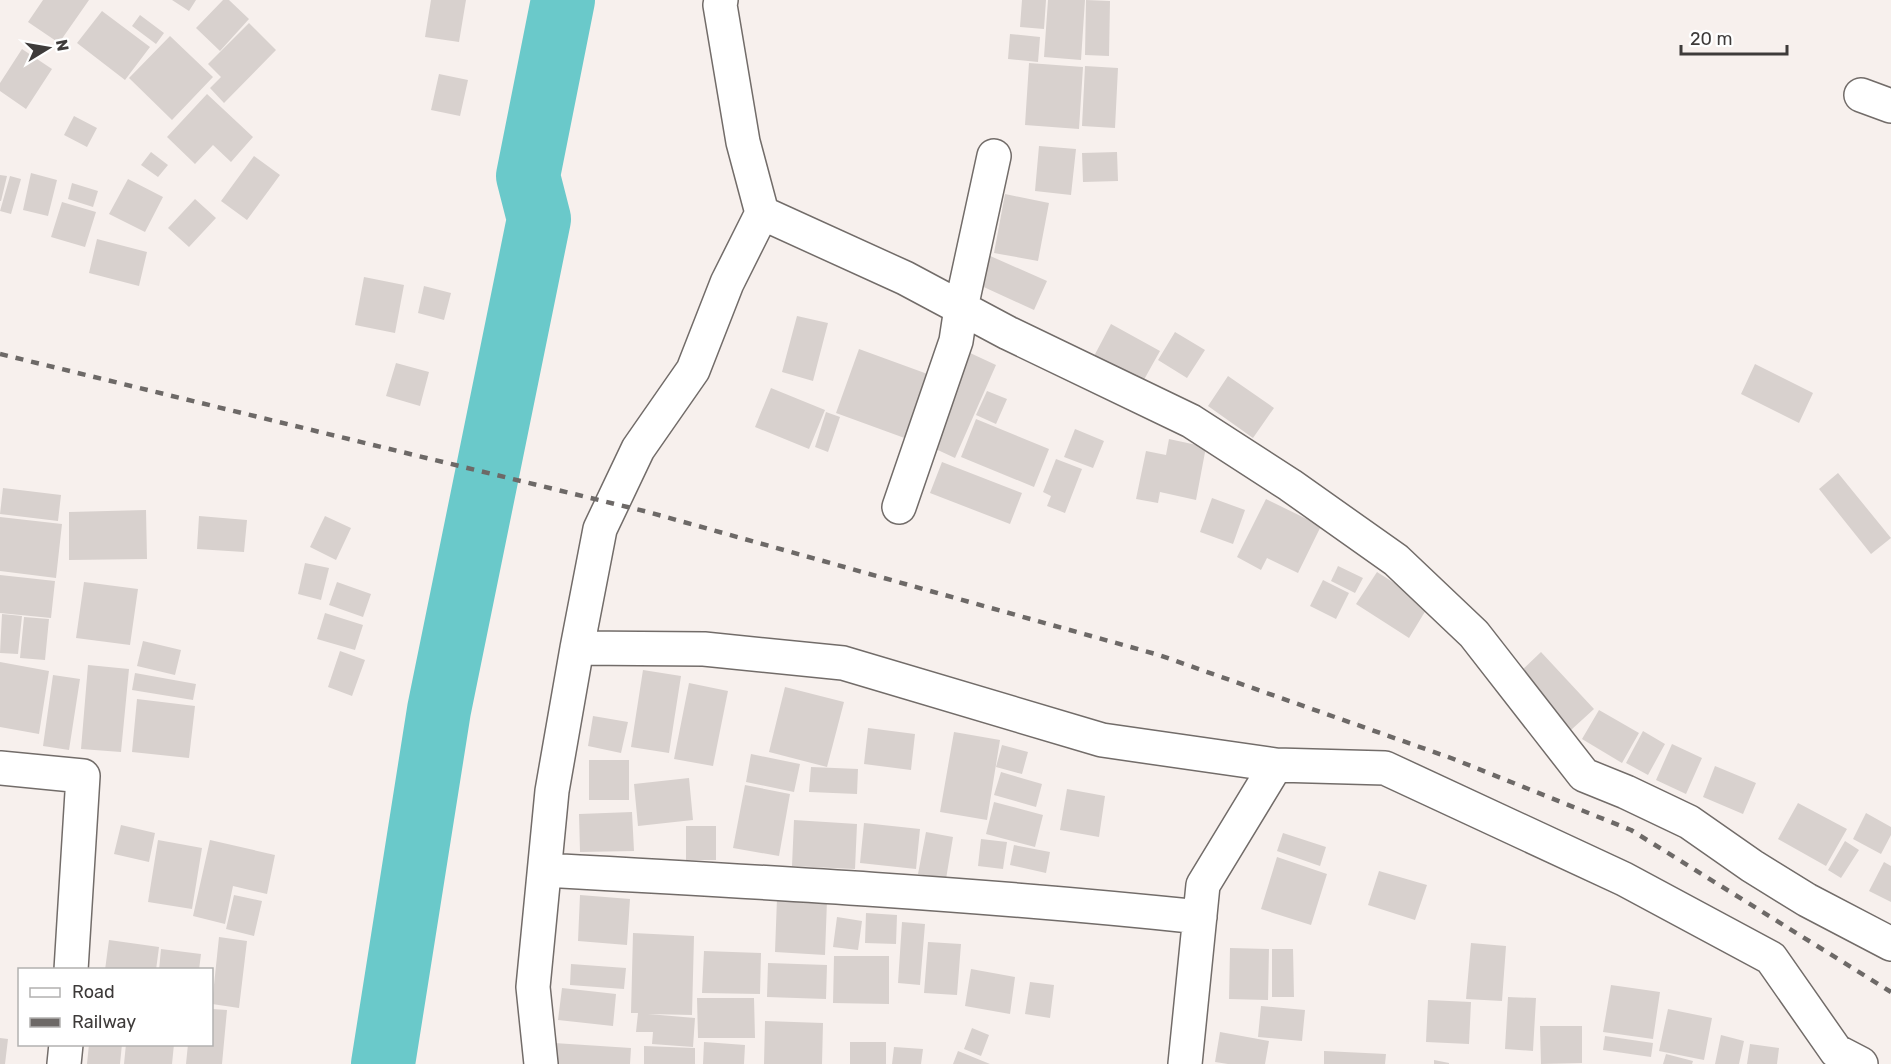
<svg xmlns="http://www.w3.org/2000/svg" width="1891" height="1064" viewBox="0 0 1891 1064" font-family="Rubik,sans-serif">
<style>
.lines{fill:none;stroke-linecap:round;stroke-linejoin:round}
.river{stroke:#6ac9ca;stroke-width:64}
.building{fill:#d8d1ce}
.street-casing{stroke:#726c69;stroke-width:36}
.street{stroke:#fff;stroke-width:33}
.rail{stroke:#6d6967;stroke-width:4.5;stroke-dasharray:8 8;stroke-linecap:butt}
</style>
<rect width="100%" height="100%" fill="#f7f0ed"/>
<g class="lines">
<path class="river" d="M 383,1064 L 439,710 L 539,219 L 528,176 L 563,0"/>
</g>
<path class="building" d="M 43,0 L 89,0 L 59,43 L 28,22 Z
M 172,0 L 196,0 L 189,11 Z
M 223,0 L 229,0 L 249,19 L 220,51 L 196,28 Z
M 431,0 L 466,0 L 459,42 L 425,37 Z
M 1022,0 L 1046,0 L 1044,29 L 1020,27 Z
M 1048,0 L 1085,0 L 1081,60 L 1044,57 Z
M 1086,0 L 1110,1 L 1109,56 L 1085,55 Z
M 102,11 L 150,47 L 125,80 L 77,43 Z
M 140,15 L 164,33 L 156,44 L 132,26 Z
M 249,23 L 276,50 L 224,103 L 210,88 L 221,77 L 208,64 Z
M 1010,34 L 1040,37 L 1038,62 L 1008,59 Z
M 170,36 L 213,77 L 172,120 L 129,78 Z
M 22,49 L 52,69 L 26,109 L 0,91 L 0,83 Z
M 1029,63 L 1083,67 L 1079,129 L 1025,125 Z
M 1085,66 L 1118,68 L 1115,128 L 1082,126 Z
M 439,74 L 468,80 L 460,116 L 431,110 Z
M 207,94 L 253,137 L 231,162 L 213,145 L 195,164 L 167,137 Z
M 74,116 L 97,128 L 87,147 L 64,135 Z
M 1039,146 L 1076,149 L 1071,195 L 1035,191 Z
M 151,152 L 168,165 L 158,177 L 141,165 Z
M 1117,152 L 1118,181 L 1083,182 L 1082,153 Z
M 254,156 L 280,175 L 247,220 L 221,201 Z
M 31,173 L 57,180 L 48,216 L 23,210 Z
M 0,175 L 7,176 L 1,201 L 0,201 Z
M 10,176 L 21,179 L 11,214 L 0,211 Z
M 128,179 L 163,197 L 145,232 L 109,214 Z
M 72,183 L 98,191 L 93,207 L 68,199 Z
M 1005,194 L 1049,203 L 1038,261 L 994,253 Z
M 195,199 L 216,218 L 189,247 L 168,228 Z
M 62,202 L 96,212 L 85,247 L 51,237 Z
M 97,239 L 147,252 L 139,286 L 89,273 Z
M 988,255 L 1047,281 L 1034,310 L 975,283 Z
M 364,277 L 404,285 L 395,333 L 355,325 Z
M 424,286 L 451,293 L 444,320 L 418,313 Z
M 797,316 L 828,323 L 813,381 L 782,372 Z
M 1111,324 L 1160,351 L 1141,385 L 1093,358 Z
M 1175,332 L 1205,350 L 1187,378 L 1158,360 Z
M 859,349 L 933,376 L 910,440 L 836,413 Z
M 968,352 L 996,365 L 955,458 L 927,445 Z
M 396,363 L 429,372 L 420,406 L 386,396 Z
M 1755,364 L 1813,393 L 1799,423 L 1741,394 Z
M 1228,376 L 1274,408 L 1253,438 L 1208,406 Z
M 771,388 L 825,410 L 809,449 L 755,427 Z
M 987,391 L 1007,399 L 996,424 L 976,415 Z
M 826,412 L 840,417 L 828,452 L 815,447 Z
M 976,419 L 1049,449 L 1034,487 L 961,457 Z
M 1075,429 L 1104,441 L 1093,468 L 1064,457 Z
M 1169,439 L 1206,447 L 1196,500 L 1160,492 L 1158,503 L 1136,499 L 1146,451 L 1166,455 Z
M 1056,459 L 1082,469 L 1065,513 L 1047,506 L 1051,496 L 1043,492 Z
M 942,462 L 1022,493 L 1010,524 L 930,493 Z
M 1838,473 L 1891,538 L 1871,554 L 1819,489 Z
M 3,488 L 61,495 L 58,521 L 0,514 Z
M 1212,498 L 1245,510 L 1233,544 L 1200,532 Z
M 1266,499 L 1321,526 L 1298,573 L 1267,558 L 1261,570 L 1237,557 Z
M 146,510 L 147,559 L 69,560 L 69,512 Z
M 199,516 L 247,520 L 244,552 L 197,549 Z
M 325,516 L 351,528 L 336,560 L 310,547 Z
M 0,517 L 62,524 L 56,578 L 0,571 Z
M 305,563 L 329,568 L 321,600 L 298,594 Z
M 1338,566 L 1363,578 L 1355,593 L 1331,581 Z
M 1377,572 L 1429,605 L 1409,638 L 1356,604 Z
M 0,575 L 55,581 L 51,618 L 0,613 Z
M 1323,580 L 1349,593 L 1336,619 L 1310,606 Z
M 84,582 L 138,589 L 130,645 L 76,638 Z
M 337,582 L 371,594 L 363,617 L 329,605 Z
M 325,613 L 363,625 L 355,650 L 317,639 Z
M 2,614 L 22,616 L 18,654 L 0,653 Z
M 24,617 L 49,619 L 45,660 L 20,658 Z
M 143,641 L 181,650 L 175,675 L 137,666 Z
M 340,651 L 365,660 L 352,696 L 328,687 Z
M 1541,652 L 1594,709 L 1571,730 L 1519,673 Z
M 0,662 L 49,671 L 39,734 L 0,727 Z
M 88,665 L 129,669 L 121,752 L 81,749 Z
M 643,670 L 681,676 L 669,753 L 631,747 Z
M 135,673 L 196,684 L 193,700 L 132,690 Z
M 53,675 L 80,679 L 69,750 L 43,746 Z
M 689,683 L 728,691 L 713,766 L 674,759 Z
M 785,687 L 844,702 L 827,767 L 769,752 Z
M 137,699 L 195,706 L 189,758 L 132,752 Z
M 1599,710 L 1639,733 L 1622,763 L 1582,739 Z
M 593,716 L 628,722 L 621,753 L 588,746 Z
M 868,728 L 915,734 L 911,770 L 864,764 Z
M 1643,731 L 1665,744 L 1648,775 L 1626,763 Z
M 954,732 L 1000,740 L 987,820 L 940,812 Z
M 1672,744 L 1702,758 L 1686,794 L 1656,780 Z
M 1002,745 L 1028,752 L 1022,774 L 996,767 Z
M 751,754 L 800,764 L 794,792 L 746,782 Z
M 589,760 L 629,760 L 629,800 L 589,800 Z
M 1715,766 L 1756,783 L 1743,814 L 1703,797 Z
M 811,767 L 858,769 L 857,794 L 809,792 Z
M 1001,772 L 1042,784 L 1036,807 L 994,795 Z
M 689,778 L 693,820 L 638,826 L 634,784 Z
M 745,785 L 790,794 L 779,856 L 733,848 Z
M 1067,789 L 1105,796 L 1099,837 L 1060,830 Z
M 994,802 L 1043,815 L 1035,847 L 986,834 Z
M 1798,803 L 1847,829 L 1826,866 L 1778,839 Z
M 632,812 L 634,851 L 580,852 L 579,814 Z
M 1866,813 L 1891,827 L 1891,835 L 1881,854 L 1853,839 Z
M 794,820 L 857,824 L 855,869 L 792,866 Z
M 864,823 L 920,829 L 916,869 L 860,863 Z
M 121,825 L 155,833 L 149,862 L 114,854 Z
M 686,826 L 716,826 L 716,860 L 686,860 Z
M 926,832 L 953,837 L 946,879 L 918,874 Z
M 1283,833 L 1326,847 L 1320,866 L 1277,851 Z
M 981,839 L 1007,842 L 1003,869 L 978,866 Z
M 158,840 L 202,848 L 192,909 L 148,902 Z
M 210,840 L 275,855 L 267,894 L 233,886 L 225,924 L 193,916 Z
M 1845,841 L 1859,850 L 1841,878 L 1828,870 Z
M 1014,845 L 1050,852 L 1046,873 L 1010,865 Z
M 1277,857 L 1327,874 L 1311,925 L 1261,909 Z
M 1884,862 L 1891,866 L 1891,902 L 1869,891 Z
M 1379,871 L 1427,885 L 1415,920 L 1368,905 Z
M 234,895 L 262,901 L 254,936 L 226,929 Z
M 580,895 L 630,899 L 627,945 L 578,941 Z
M 777,898 L 827,900 L 825,955 L 775,952 Z
M 866,913 L 897,915 L 896,944 L 865,943 Z
M 837,917 L 862,921 L 858,950 L 833,947 Z
M 902,922 L 925,924 L 920,985 L 898,983 Z
M 633,933 L 694,936 L 692,1015 L 648,1014 L 695,1018 L 693,1047 L 652,1044 L 653,1032 L 636,1032 L 638,1013 L 631,1013 Z
M 219,937 L 247,941 L 239,1008 L 212,1004 Z
M 109,940 L 159,947 L 156,970 L 105,970 Z
M 928,942 L 961,944 L 957,995 L 924,993 Z
M 1471,943 L 1506,946 L 1502,1001 L 1466,999 Z
M 1230,948 L 1269,949 L 1268,1000 L 1229,999 Z
M 161,949 L 201,954 L 199,970 L 159,970 Z
M 1272,949 L 1293,949 L 1294,997 L 1272,997 Z
M 704,951 L 761,953 L 760,994 L 702,993 Z
M 834,956 L 889,956 L 889,1004 L 833,1003 Z
M 768,963 L 827,965 L 826,999 L 767,997 Z
M 571,964 L 626,968 L 624,989 L 570,985 Z
M 971,969 L 1015,977 L 1010,1014 L 965,1006 Z
M 1030,982 L 1054,985 L 1050,1018 L 1025,1014 Z
M 1611,985 L 1660,992 L 1653,1039 L 1603,1032 Z
M 562,988 L 616,994 L 613,1026 L 558,1020 Z
M 1508,997 L 1536,998 L 1533,1051 L 1505,1049 Z
M 697,998 L 754,998 L 755,1038 L 698,1038 Z
M 1428,1000 L 1471,1002 L 1469,1044 L 1426,1042 Z
M 1261,1006 L 1305,1010 L 1302,1041 L 1258,1037 Z
M 212,1009 L 227,1010 L 222,1064 L 186,1064 L 188,1044 L 212,1044 Z
M 1668,1009 L 1712,1018 L 1704,1060 L 1659,1051 Z
M 765,1021 L 823,1023 L 822,1064 L 764,1064 Z
M 1540,1026 L 1582,1026 L 1582,1063 L 1541,1064 Z
M 972,1028 L 989,1035 L 981,1056 L 964,1049 Z
M 1220,1032 L 1269,1041 L 1265,1064 L 1228,1064 L 1215,1062 Z
M 1721,1035 L 1744,1041 L 1739,1064 L 1715,1064 Z
M 1605,1036 L 1653,1043 L 1651,1057 L 1603,1050 Z
M 0,1038 L 8,1039 L 5,1064 L 0,1064 Z
M 704,1042 L 745,1045 L 744,1064 L 703,1064 Z
M 850,1042 L 886,1042 L 886,1064 L 850,1064 Z
M 554,1043 L 631,1048 L 630,1064 L 553,1064 Z
M 89,1044 L 122,1044 L 120,1064 L 87,1064 Z
M 126,1044 L 174,1044 L 172,1064 L 124,1064 Z
M 1750,1044 L 1779,1048 L 1777,1064 L 1747,1064 Z
M 644,1046 L 695,1048 L 695,1064 L 644,1064 Z
M 894,1047 L 923,1049 L 921,1064 L 892,1064 Z
M 958,1051 L 990,1064 L 953,1064 Z
M 1324,1051 L 1386,1054 L 1385,1064 L 1324,1064 Z
M 1666,1054 L 1693,1061 L 1692,1064 L 1663,1064 Z
M 1434,1060 L 1449,1063 L 1449,1064 L 1434,1064 Z"/>
<g class="lines">
<g class="street-casing">
<path id="street" d="M 721,0 L 720,5 L 743,142 L 762,213
M 1861,95 L 1891,106
M 899,507 L 956,341 L 961,308 L 994,156
M 577,648 L 704,649 L 843,663 L 1102,740 L 1276,765
M 0,768 L 83,776 L 71,970
M 545,870 C 763,882 982,894 1200,917
M 64,1064 L 66,1044
M 541,1064 L 533,987 L 552,791 L 577,648 L 600,529 L 638,449 L 693,370 L 727,283 L 762,213 L 905,278 L 1008,333 L 1191,421 L 1290,485 L 1396,560 L 1474,634 L 1584,775 L 1626,792 L 1689,822 L 1752,866 L 1807,900 L 1891,944
M 1185,1064 L 1203,885 L 1276,765 L 1385,768 L 1624,879 L 1771,958 L 1836,1051 L 1861,1064"/>
</g>
<use href="#street" class="street"/>
<path class="rail" d="M 0,354 L 648,512 L 1159,655 L 1451,758 L 1631,830 L 1891,992"/>
</g>
<rect x="18" y="968" width="195" height="78" fill="#ffffff" stroke="#b2b1b0" stroke-width="1.5"/>
<rect x="30" y="988" width="30" height="9" fill="#ffffff" stroke="#b2b1b0" stroke-width="1.5"/>
<text x="72" y="998" font-size="18" fill="#3e3b3a">Road</text>
<rect x="30" y="1018" width="30" height="9" fill="#6d6967" stroke="#b2b1b0" stroke-width="1.5"/>
<text x="72" y="1028" font-size="18" fill="#3e3b3a">Railway</text>
<g transform="translate(48 48) rotate(79)" stroke="#ffffff" stroke-width="4.5" paint-order="stroke">
<path d="M0-4.5L10 22L0 15L-10 22Z" fill="#3e3b3a"/>
<text y="-9" font-size="16" font-weight="bold" text-anchor="middle" fill="#3e3b3a">N</text>
</g>
<path d="M1681 45v9h106v-9" fill="none" stroke="#3e3b3a" stroke-width="3"/>
<text x="1690" y="45" font-size="18" fill="#3e3b3a" stroke="#ffffff" stroke-width="4.5" paint-order="stroke">20 m</text>
</svg>
